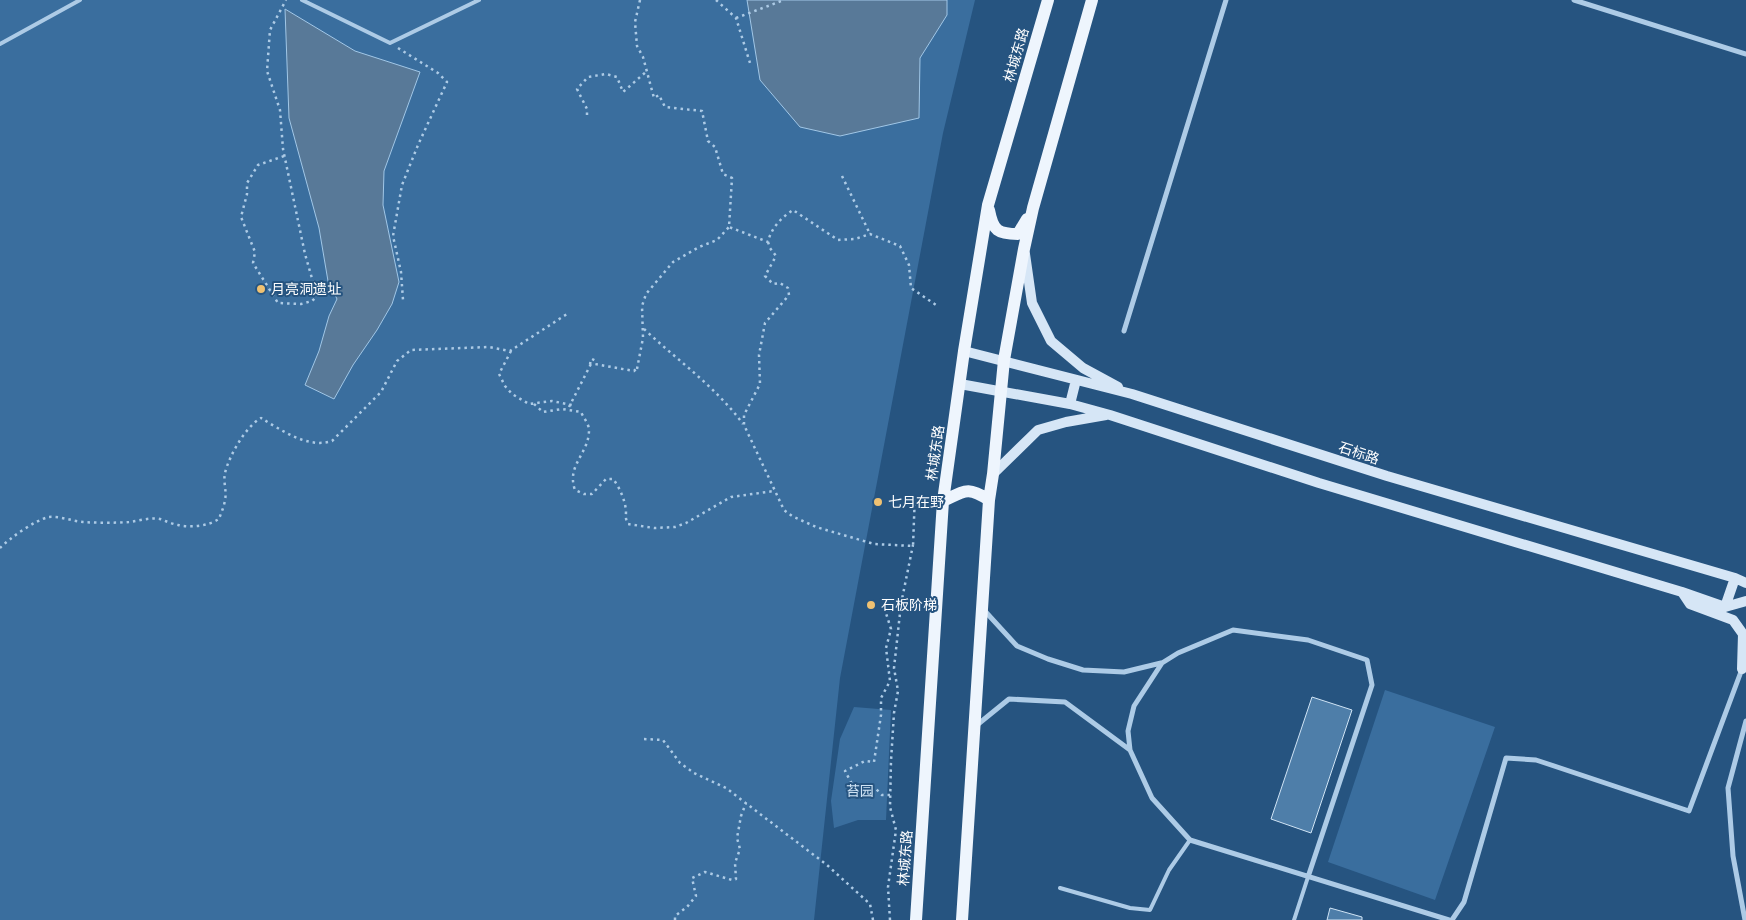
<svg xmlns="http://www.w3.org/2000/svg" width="1746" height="920" viewBox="0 0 1746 920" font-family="'Varela Round','Noto Sans SC',sans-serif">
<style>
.green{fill:#3a6e9e}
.water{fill:#587998;stroke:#a1c7e7}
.building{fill:#4e7ea9;stroke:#d0e4f5}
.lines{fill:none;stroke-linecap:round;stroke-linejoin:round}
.path{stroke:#adcbe6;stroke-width:2.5;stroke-dasharray:2.5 4;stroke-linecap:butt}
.service{stroke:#adcbe6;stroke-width:4}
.minor{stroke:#adcbe6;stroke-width:5}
.secondary{stroke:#d6e6f6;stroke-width:10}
.primary{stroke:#eef5fd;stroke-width:12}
.poi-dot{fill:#efc172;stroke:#265480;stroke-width:2}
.labels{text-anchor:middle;stroke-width:4;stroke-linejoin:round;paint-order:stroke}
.street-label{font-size:14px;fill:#fff;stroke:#265480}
.poi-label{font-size:14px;fill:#fff;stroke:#265480;text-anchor:start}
.park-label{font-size:14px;fill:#d0e4f5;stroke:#265480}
</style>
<rect width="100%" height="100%" fill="#265480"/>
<path class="green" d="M 0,0 L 975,0 L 943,133 L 840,678 L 814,920 L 0,920 Z
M 1385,690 L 1495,727 L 1435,900 L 1328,862 Z
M 854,707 L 891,710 L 886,820 L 858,820 L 834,828 L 831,801 L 840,739 Z"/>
<path class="water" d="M 747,0 L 947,0 L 947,15 L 920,58 L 919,118 L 840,136 L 800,127 L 760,80 Z
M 285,9 L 355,51 L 420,72 L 384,171 L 383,205 L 399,282 L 392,304 L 377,330 L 353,365 L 334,399 L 305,385 L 319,351 L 329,316 L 337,299 L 328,281 L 319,228 L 289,118 Z"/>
<path class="building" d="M 1312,697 L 1352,710 L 1311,833 L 1271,819 Z
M 1330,908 L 1362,917 L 1362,920 L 1327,920 Z"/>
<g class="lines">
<path class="path" d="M 640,0 L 635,22 L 637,46 L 643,57 L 654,98 L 659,95 L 665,107 L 702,111 L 708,141 L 715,147 L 723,174 L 732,178 L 729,227 L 768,242 C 771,228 782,217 793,210 L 838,240 L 855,239 L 870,234 L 900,246 L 909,265 L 911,288 L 936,305
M 716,0 L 736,18 L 750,63
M 736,18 L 784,0
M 398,48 L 438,73 L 447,82 L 418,145 L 402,185 L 393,236 L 401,272 L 403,300
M 587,115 L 587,109 L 577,89 L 588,77 L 606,74 L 617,77 L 623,92 L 647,71
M 284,156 L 258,165 L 247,183 L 247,194 L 241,217 L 255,252 L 253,263 L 278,303 L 301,304 L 312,301 L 317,296 L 305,254 L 283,149 L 280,110 L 267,71 L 270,30 L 286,0
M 842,176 L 870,234
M 768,242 L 770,248 L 776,256 L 765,276 L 773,284 L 780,283 L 788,288 L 789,295 L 765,323 L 759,355 L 760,384 L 744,415 L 744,425 L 784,510 L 792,516 L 816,527 L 874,544 L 913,546 L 915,493
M 644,329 C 677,360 716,387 743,424
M 511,351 L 499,374 L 505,386 L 512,394 L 529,404 L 552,401 L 572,405
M 589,363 L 634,371 L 637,368
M 637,369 L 643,338 L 642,306 L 646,294 L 673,262 L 699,247 L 717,240 L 729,227
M 534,404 L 543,412 L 562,409 L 581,412 C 583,417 589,424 589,430 C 589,454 566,465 575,490 L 584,494 L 592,494 L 606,479 L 613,479 C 620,488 625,500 626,511 C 626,517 625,518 628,524 L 654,528 L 675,527 L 686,523 L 731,497 L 774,491
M 569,407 L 594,358
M 0,548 C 10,538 35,520 49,517 C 60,516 72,521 83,522 C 98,523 115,523 129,522 C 139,521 150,517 160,519 C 166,521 172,524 178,525 C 192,528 208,526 219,519 C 221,513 224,507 225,500 C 227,491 223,482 225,473 C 229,456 246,426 261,418 C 281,430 308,449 332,441 L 381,392 L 397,361 L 411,350 L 489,347 L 510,351 L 567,314
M 644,739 L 663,740 L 680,763 L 694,773 L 726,788 L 827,865 L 870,904 L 873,920
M 890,795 L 882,795 L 875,788 L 860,792 L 852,784 L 845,771 L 865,761 L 874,762 L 881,715 L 881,698 L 890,681 L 886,648 L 891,629 L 885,610 L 895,600 L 903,598
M 675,920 L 675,916 L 687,907 L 696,896 L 692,878 L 705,872 L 732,880 L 736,879 L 735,863 L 740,849 L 737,838 L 741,816 L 746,803
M 890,920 L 888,887 L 896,830 L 890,807 L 891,761 L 894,713 L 898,691 L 894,668 L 901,604 L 913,545"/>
<path class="service" d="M 302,0 L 390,43 L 479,0
M 0,44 L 80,0
M 1060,888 L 1130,908 L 1150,910 L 1169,870 L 1190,840
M 1294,920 L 1308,877"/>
<path class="minor" d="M 1574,0 L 1746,54
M 1124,331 L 1226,0
M 983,609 L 1017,646 L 1048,659 L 1083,670 L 1124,672 L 1161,663
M 977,725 L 1009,699 L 1065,702 L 1130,750
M 1308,877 L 1372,685 L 1367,660 L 1308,640 L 1233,630 L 1178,653 L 1162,663 L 1134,706 L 1128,731 L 1130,750 L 1152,798 L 1190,840 L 1449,920
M 1452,920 L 1464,902 L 1506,758 L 1536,760 L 1689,811 L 1742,669
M 1745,920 L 1733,856 L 1728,788 L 1746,721"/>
<path class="secondary" d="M 1025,254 L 1032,303 L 1051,341 L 1083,368 L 1118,387
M 964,351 L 1132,394 L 1387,476 L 1735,578 L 1746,583
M 960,384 L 1070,404 L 1110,415 L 1319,483 L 1682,592 L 1725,607 L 1746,601
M 1070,404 L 1076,380
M 993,474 L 1038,430 L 1066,422 L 1106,415
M 1682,592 L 1690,604 L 1733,620 L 1743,634 L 1742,669
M 1725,607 L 1735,578"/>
<path class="primary" d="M 989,210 C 993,231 998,234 1018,234 L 1027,219
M 943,501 C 965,491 967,486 989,500
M 916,920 L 943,501 L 964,351 L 988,205 L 1048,0
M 962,920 L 989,500 L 993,474 L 1004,360 L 1024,249 L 1033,208 L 1092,0"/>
</g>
<g class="poi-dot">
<circle cx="261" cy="289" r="5"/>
<circle cx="878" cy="502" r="5"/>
<circle cx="871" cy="605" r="5"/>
</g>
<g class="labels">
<g class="street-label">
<text transform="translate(1016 55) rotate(-74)" y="5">林城东路</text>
<text transform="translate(935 453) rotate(-82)" y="5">林城东路</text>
<text transform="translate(1359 453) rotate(18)" y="5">石标路</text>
<text transform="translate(905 858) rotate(-86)" y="5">林城东路</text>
</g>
<g class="poi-label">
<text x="271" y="294">月亮洞遗址</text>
<text x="888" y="507">七月在野</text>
<text x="881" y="610">石板阶梯</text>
</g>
<g class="park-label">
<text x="860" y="796">苔园</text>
</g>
</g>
</svg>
